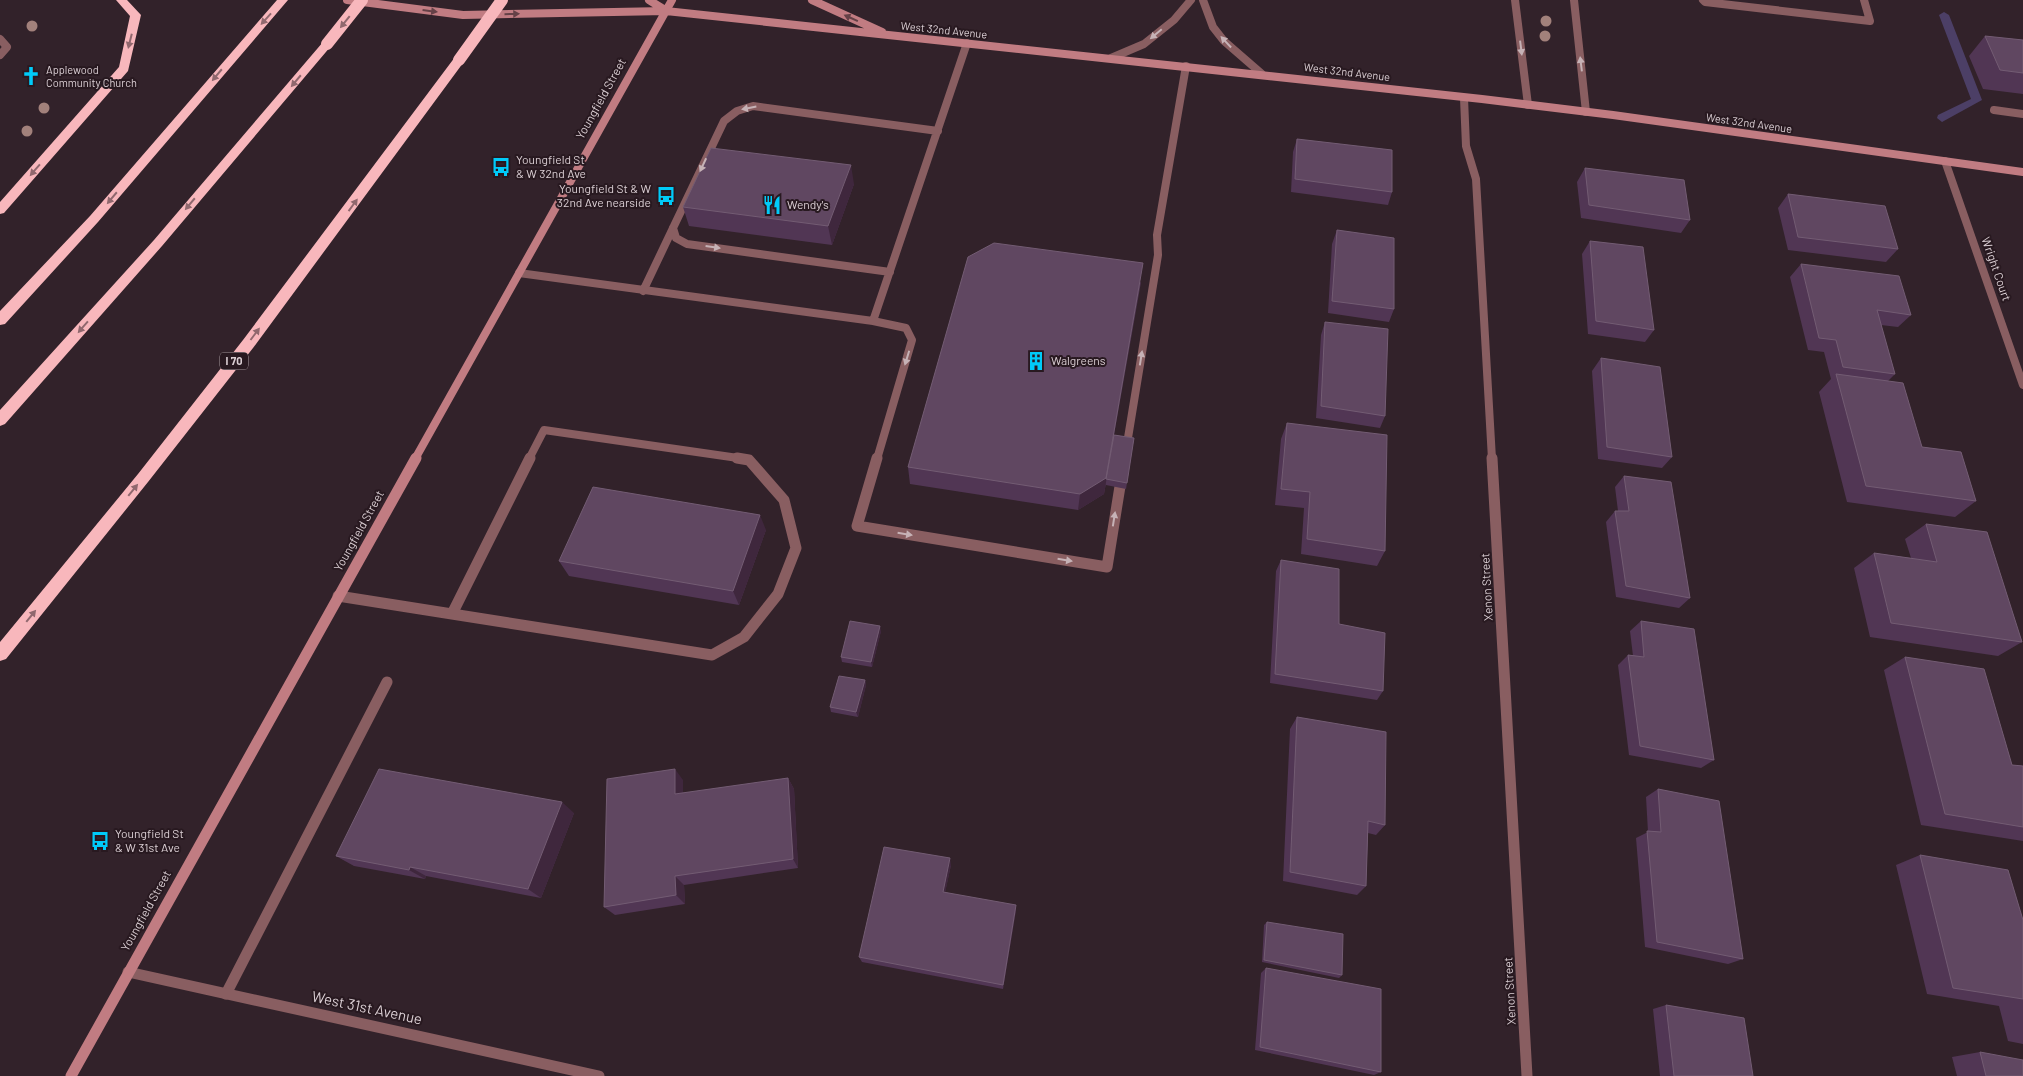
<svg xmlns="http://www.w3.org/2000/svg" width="2023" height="1076" viewBox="0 0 2023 1076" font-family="Barlow,sans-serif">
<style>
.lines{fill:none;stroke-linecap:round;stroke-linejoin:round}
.stream{fill:#4c3f66;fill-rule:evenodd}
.lane-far1{stroke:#895e61;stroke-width:8}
.lane{stroke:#895e61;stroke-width:11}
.street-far1{stroke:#895e61;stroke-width:8}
.street{stroke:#895e61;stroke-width:11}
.secondary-far1{stroke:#c17c82;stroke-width:8}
.secondary{stroke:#c17c82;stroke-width:11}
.highway{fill:#f8b7bc;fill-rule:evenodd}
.highway-bridge{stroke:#f8b7bc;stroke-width:12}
.tree{fill:#a2817b}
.wall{fill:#513654}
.shaded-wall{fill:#3f273d}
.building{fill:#604761;stroke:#735c73}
.oneway{fill:#654147}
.oneway2{fill:#90686e}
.oneway3{fill:#c6b2b6}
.labels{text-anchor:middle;stroke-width:4;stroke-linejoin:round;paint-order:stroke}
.far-street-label{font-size:11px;fill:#daced3;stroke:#281920}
.far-poi-label{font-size:11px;fill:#daced3;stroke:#281920;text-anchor:start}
.shield{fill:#281920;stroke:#a5989d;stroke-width:1}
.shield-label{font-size:11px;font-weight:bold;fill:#daced3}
.street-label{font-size:12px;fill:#daced3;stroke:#281920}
.poi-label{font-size:12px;fill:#daced3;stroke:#281920;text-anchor:start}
.near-street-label{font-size:15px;fill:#daced3;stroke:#281920}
</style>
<rect width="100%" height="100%" fill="#32222a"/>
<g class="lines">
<path class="stream" d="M 1944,12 L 1949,15 L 1982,100 L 1942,122 L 1937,118 L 1938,115 L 1971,99 L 1939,15 Z"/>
<path class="lane-far1" d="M 1203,0 L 1213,27 L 1224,41 L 1262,74
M 1515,0 L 1528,105
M 1574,0 L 1586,112
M 1703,0 L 1705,2 L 1870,21 L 1864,0
M 0,39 L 7,47 L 0,55
M 1111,58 L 1144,44 L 1174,20 L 1191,0
M 1994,110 L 2023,114
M 673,228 L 676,238 L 687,244 L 890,272
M 519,273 L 873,321 L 906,328 L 912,340 L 877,459
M 643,291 L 724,121 L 737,111 L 753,106 L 938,131
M 873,321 L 967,43
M 1126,450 L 1158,255 L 1157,235 L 1186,66
M 529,459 L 544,430 L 745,459"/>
<path class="lane" d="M 877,458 L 857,526 L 1107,567 L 1122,474
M 338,596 L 452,614
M 452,614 L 712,655 L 744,637 L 778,594 L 796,548 L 784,500 L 749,460 L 737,458
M 452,614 L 530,458
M 226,994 L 387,682"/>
<path class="street-far1" d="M 1464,98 L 1466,146 L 1476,179 L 1492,459
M 1945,161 L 2023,385"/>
<path class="street" d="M 1492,458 L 1527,1076
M 128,972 L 599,1076"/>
<path class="secondary-far1" d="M 347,0 L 463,15 L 666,11 L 1482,99 L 1613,115 L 2023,172
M 649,0 L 665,10
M 812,0 L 882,32
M 415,459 L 672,0"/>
<path class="secondary" d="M 71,1076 L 416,458"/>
<path class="highway" d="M 116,0 L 127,0 L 141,15 L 128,71 L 4,213 L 0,214 L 0,202 L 119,67 L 130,16 Z
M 277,0 L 288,0 L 98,222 L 5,324 L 0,325 L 0,311 L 90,216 Z
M 327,41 L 333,44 L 331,46 L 162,246 L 5,424 L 0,426 L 0,410 L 154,240 L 323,42 Z
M 459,56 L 465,60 L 463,63 L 253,348 L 148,482 L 6,659 L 0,661 L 0,642 L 138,474 L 243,340 L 455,57 Z"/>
<path class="highway-bridge" d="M 327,44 L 362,0
M 459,60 L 502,0"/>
</g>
<g class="tree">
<circle cx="1546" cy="21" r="5.5"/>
<circle cx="32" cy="26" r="5.5"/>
<circle cx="1545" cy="36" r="5.5"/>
<circle cx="44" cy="108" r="5.5"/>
<circle cx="27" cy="131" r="5.5"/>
</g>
<path class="wall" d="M 1985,36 L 2023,40 L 2023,94 L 1983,89 L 1969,56 Z
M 1297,139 L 1392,192 L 1388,205 L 1291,192 L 1293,152 Z
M 1585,168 L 1690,220 L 1681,233 L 1581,218 L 1577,182 Z
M 854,184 L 832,245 L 689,226 L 683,207 Z
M 1788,194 L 1898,249 L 1886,262 L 1788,250 L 1778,208 Z
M 1337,230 L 1394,309 L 1389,322 L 1328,313 L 1332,244 Z
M 1590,241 L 1654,330 L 1645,342 L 1588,334 L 1582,254 Z
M 1801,264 L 1911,315 L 1898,327 L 1881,325 L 1895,374 L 1888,381 L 1922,447 L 1976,501 L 1955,517 L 1847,502 L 1819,392 L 1831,379 L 1824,352 L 1808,350 L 1790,277 Z
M 1141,282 L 1114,435 L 1134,438 L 1126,489 L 1106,485 L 1106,483 L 1104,494 L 1078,510 L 910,484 L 908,467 Z
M 1325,322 L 1385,416 L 1380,428 L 1316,418 L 1321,335 Z
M 1601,358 L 1672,457 L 1662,468 L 1598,459 L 1592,371 Z
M 1287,423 L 1385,551 L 1377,566 L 1301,554 L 1304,508 L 1275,505 L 1281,439 Z
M 1624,476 L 1690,598 L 1679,608 L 1616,597 L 1606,522 L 1615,511 L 1618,511 L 1615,487 Z
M 1926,524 L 2022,642 L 1998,656 L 1870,637 L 1854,568 L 1874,553 L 1911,558 L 1905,539 Z
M 766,530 L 739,605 L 569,576 L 559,561 Z
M 1281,560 L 1339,624 L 1383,691 L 1377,700 L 1270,683 L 1276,571 Z
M 1641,621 L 1714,760 L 1701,768 L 1629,755 L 1618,665 L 1628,655 L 1633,656 L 1630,631 Z
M 881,631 L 872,667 L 842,662 L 841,657 Z
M 1905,657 L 2012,765 L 2023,766 L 2023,841 L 1921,825 L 1884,670 Z
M 865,680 L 866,685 L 858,717 L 831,712 L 830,707 Z
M 1297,717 L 1385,825 L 1376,835 L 1368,833 L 1366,886 L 1357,895 L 1283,881 L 1290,729 Z
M 788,778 L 794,789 L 798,868 L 684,885 L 685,904 L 615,915 L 604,907 L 683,780 L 683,793 Z
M 1658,789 L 1743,959 L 1728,964 L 1645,947 L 1636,838 L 1648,832 L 1646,797 Z
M 574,813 L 541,898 L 426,876 L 425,879 L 354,866 L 336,856 Z
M 1920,855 L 2023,920 L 2023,1044 L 2008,1041 L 1999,1006 L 1927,994 L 1896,865 Z
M 951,865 L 945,892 L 1016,910 L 1003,989 L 862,962 L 859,957 Z
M 1267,922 L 1342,975 L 1339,978 L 1262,962 L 1264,925 Z
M 1266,968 L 1381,1072 L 1374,1075 L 1255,1050 L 1261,973 Z
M 1666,1005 L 1753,1076 L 1660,1076 L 1653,1009 Z
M 1980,1052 L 2023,1076 L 1957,1076 L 1952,1057 Z"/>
<path class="shaded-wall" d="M 851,165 L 854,184 L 832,245 L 828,226 Z
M 1143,263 L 1104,494 L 1078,510 L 1080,494 Z
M 760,515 L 766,530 L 739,605 L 733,591 Z
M 880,626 L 881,631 L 872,667 L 871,662 Z
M 865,680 L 866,685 L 858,717 L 856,712 Z
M 675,769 L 683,780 L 683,805 L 675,794 Z
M 788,778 L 794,789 L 798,868 L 793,859 Z
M 562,802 L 574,813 L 541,898 L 528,889 Z
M 950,858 L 951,865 L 944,898 L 943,892 Z
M 410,867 L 426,876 L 425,879 L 409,870 Z
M 675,876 L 684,885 L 685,904 L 676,895 Z
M 1016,905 L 1016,910 L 1003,989 L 1003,985 Z"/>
<path class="building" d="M 1985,36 L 2023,40 L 2023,73 L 2000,70 Z
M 1297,139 L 1392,150 L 1392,192 L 1295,179 Z
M 711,148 L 851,165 L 828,226 L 683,207 Z
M 1585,168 L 1684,180 L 1690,220 L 1589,205 Z
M 1788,194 L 1885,206 L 1898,249 L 1798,237 Z
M 1337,230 L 1394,238 L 1394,309 L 1332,301 Z
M 1590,241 L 1643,247 L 1654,330 L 1596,321 Z
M 994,243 L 1143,263 L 1106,478 L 1080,494 L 908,467 L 968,257 Z
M 1801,264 L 1899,276 L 1911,315 L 1877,310 L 1895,374 L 1843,367 L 1836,340 L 1819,338 Z
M 1325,322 L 1388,329 L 1385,416 L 1321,406 Z
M 1601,358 L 1660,367 L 1672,457 L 1607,447 Z
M 1836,374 L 1903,383 L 1922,447 L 1961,452 L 1976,501 L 1866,486 Z
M 1287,423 L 1387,435 L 1385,551 L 1307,539 L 1310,492 L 1281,489 Z
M 1114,435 L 1134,438 L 1127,483 L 1106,479 Z
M 1624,476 L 1671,482 L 1690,598 L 1626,586 L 1615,511 L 1629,511 Z
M 593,487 L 760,515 L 733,591 L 559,561 Z
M 1926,524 L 1987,532 L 2022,642 L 1891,623 L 1874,553 L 1937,562 Z
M 1281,560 L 1339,569 L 1339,624 L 1385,633 L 1383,691 L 1275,674 Z
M 850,621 L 880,626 L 871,662 L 841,657 Z
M 1641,621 L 1694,629 L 1714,760 L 1640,746 L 1628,655 L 1644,657 Z
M 1905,657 L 1984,669 L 2012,765 L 2023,766 L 2023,827 L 1945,814 Z
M 839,676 L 865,680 L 856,712 L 830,707 Z
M 1297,717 L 1386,732 L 1385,825 L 1368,821 L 1366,886 L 1290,872 Z
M 379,769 L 562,802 L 528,889 L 410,867 L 409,870 L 336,856 Z
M 675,769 L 675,794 L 788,778 L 793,859 L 675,876 L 676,895 L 604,907 L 607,779 Z
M 1658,789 L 1719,801 L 1743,959 L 1657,942 L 1647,831 L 1661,832 Z
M 884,847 L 950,858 L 943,892 L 1016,905 L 1003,985 L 859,957 Z
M 1920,855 L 2008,870 L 2023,920 L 2023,999 L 1953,988 Z
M 1267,922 L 1343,934 L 1342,975 L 1264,960 Z
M 1266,968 L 1381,989 L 1381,1072 L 1260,1047 Z
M 1666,1005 L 1744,1018 L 1753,1076 L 1674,1076 Z
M 1980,1052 L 2023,1060 L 2023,1076 L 1986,1076 Z"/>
<defs><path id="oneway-solid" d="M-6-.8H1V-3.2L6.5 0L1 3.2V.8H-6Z" transform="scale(1.25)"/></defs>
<g class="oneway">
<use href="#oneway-solid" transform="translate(430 11) rotate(7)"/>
<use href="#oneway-solid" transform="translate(512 14) rotate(-1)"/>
<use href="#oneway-solid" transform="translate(851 18) rotate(-156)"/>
</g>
<g class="oneway2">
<use href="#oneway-solid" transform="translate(266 19) rotate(132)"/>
<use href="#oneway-solid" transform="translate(345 22) rotate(129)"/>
<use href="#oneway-solid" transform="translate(130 41) rotate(104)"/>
<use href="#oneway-solid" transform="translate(217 75) rotate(130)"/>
<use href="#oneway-solid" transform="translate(296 81) rotate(130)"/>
<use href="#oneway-solid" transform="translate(35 170) rotate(131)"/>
<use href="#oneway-solid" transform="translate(112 198) rotate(130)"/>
<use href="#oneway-solid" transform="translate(190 204) rotate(130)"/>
<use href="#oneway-solid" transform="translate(353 205) rotate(-54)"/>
<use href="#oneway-solid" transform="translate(83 327) rotate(131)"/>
<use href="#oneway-solid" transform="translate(255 334) rotate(-53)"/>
<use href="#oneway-solid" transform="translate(133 490) rotate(-51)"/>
<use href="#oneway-solid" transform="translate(31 616) rotate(-51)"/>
</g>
<g class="oneway3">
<use href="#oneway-solid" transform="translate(1156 34) rotate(140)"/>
<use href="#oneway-solid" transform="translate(1226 42) rotate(-133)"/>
<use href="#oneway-solid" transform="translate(1521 48) rotate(83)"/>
<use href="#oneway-solid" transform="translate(1581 64) rotate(-97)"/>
<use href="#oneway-solid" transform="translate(749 108) rotate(169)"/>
<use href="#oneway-solid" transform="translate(703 165) rotate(115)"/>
<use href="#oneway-solid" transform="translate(713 247) rotate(8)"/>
<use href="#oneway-solid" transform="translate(907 358) rotate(107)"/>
<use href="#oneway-solid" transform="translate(1141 358) rotate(-81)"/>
<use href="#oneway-solid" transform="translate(1114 519) rotate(-81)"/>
<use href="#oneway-solid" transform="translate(905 534) rotate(9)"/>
<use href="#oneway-solid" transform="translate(1065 560) rotate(9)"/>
</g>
<defs>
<g id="church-bare" transform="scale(1.5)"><path d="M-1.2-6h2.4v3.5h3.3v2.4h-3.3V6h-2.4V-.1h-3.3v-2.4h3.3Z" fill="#00cbf9" stroke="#281920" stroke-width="2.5" paint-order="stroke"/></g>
<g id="bus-bare" transform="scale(1.5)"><path d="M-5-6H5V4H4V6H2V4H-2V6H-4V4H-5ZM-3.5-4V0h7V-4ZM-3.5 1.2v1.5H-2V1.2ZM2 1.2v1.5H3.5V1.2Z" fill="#00cbf9" stroke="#281920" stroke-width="2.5" paint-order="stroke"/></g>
<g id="restaurant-bare" transform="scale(1.5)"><path d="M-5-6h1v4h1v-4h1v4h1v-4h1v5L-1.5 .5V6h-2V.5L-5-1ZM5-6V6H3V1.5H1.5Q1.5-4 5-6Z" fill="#00cbf9" stroke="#281920" stroke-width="2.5" paint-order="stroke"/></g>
<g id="building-bare" transform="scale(1.5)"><path d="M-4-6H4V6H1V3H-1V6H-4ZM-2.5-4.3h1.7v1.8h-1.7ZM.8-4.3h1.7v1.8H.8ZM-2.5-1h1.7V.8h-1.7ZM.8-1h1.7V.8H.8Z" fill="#00cbf9" stroke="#281920" stroke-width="2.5" paint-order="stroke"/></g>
</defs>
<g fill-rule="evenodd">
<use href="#church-bare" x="31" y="76"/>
<use href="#bus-bare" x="501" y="167"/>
<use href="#bus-bare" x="666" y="196"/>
<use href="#restaurant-bare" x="772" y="205"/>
<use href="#building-bare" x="1036" y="361"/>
<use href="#bus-bare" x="100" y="841"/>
</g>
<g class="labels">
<g class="far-street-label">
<text transform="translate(944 30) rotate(6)" y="4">West 32nd Avenue</text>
<text transform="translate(1347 72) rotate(7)" y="4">West 32nd Avenue</text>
<text transform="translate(1749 123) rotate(8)" y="4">West 32nd Avenue</text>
</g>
<g class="far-poi-label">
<text x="46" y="74">Applewood<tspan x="46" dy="13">Community Church</tspan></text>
</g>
<rect class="shield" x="220" y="352.5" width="28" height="17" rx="4"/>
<g class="shield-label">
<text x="234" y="365">I 70</text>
</g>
<g class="street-label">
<text transform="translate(601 99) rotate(-61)" y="4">Youngfield Street</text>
<text transform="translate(1996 269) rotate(71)" y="4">Wright Court</text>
<text transform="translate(359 531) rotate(-61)" y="4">Youngfield Street</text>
<text transform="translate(1487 587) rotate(-93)" y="4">Xenon Street</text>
<text transform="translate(146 911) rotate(-61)" y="4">Youngfield Street</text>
<text transform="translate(1510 991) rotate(-93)" y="4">Xenon Street</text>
</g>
<g class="poi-label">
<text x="516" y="164">Youngfield St<tspan x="516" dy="14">&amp; W 32nd Ave</tspan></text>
<text x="651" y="193" text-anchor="end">Youngfield St &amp; W<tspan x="651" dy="14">32nd Ave nearside</tspan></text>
<text x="787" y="209">Wendy's</text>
<text x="1051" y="365">Walgreens</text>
<text x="115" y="838">Youngfield St<tspan x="115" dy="14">&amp; W 31st Ave</tspan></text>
</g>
<g class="near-street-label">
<text transform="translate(367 1008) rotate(12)" y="5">West 31st Avenue</text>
</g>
</g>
</svg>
